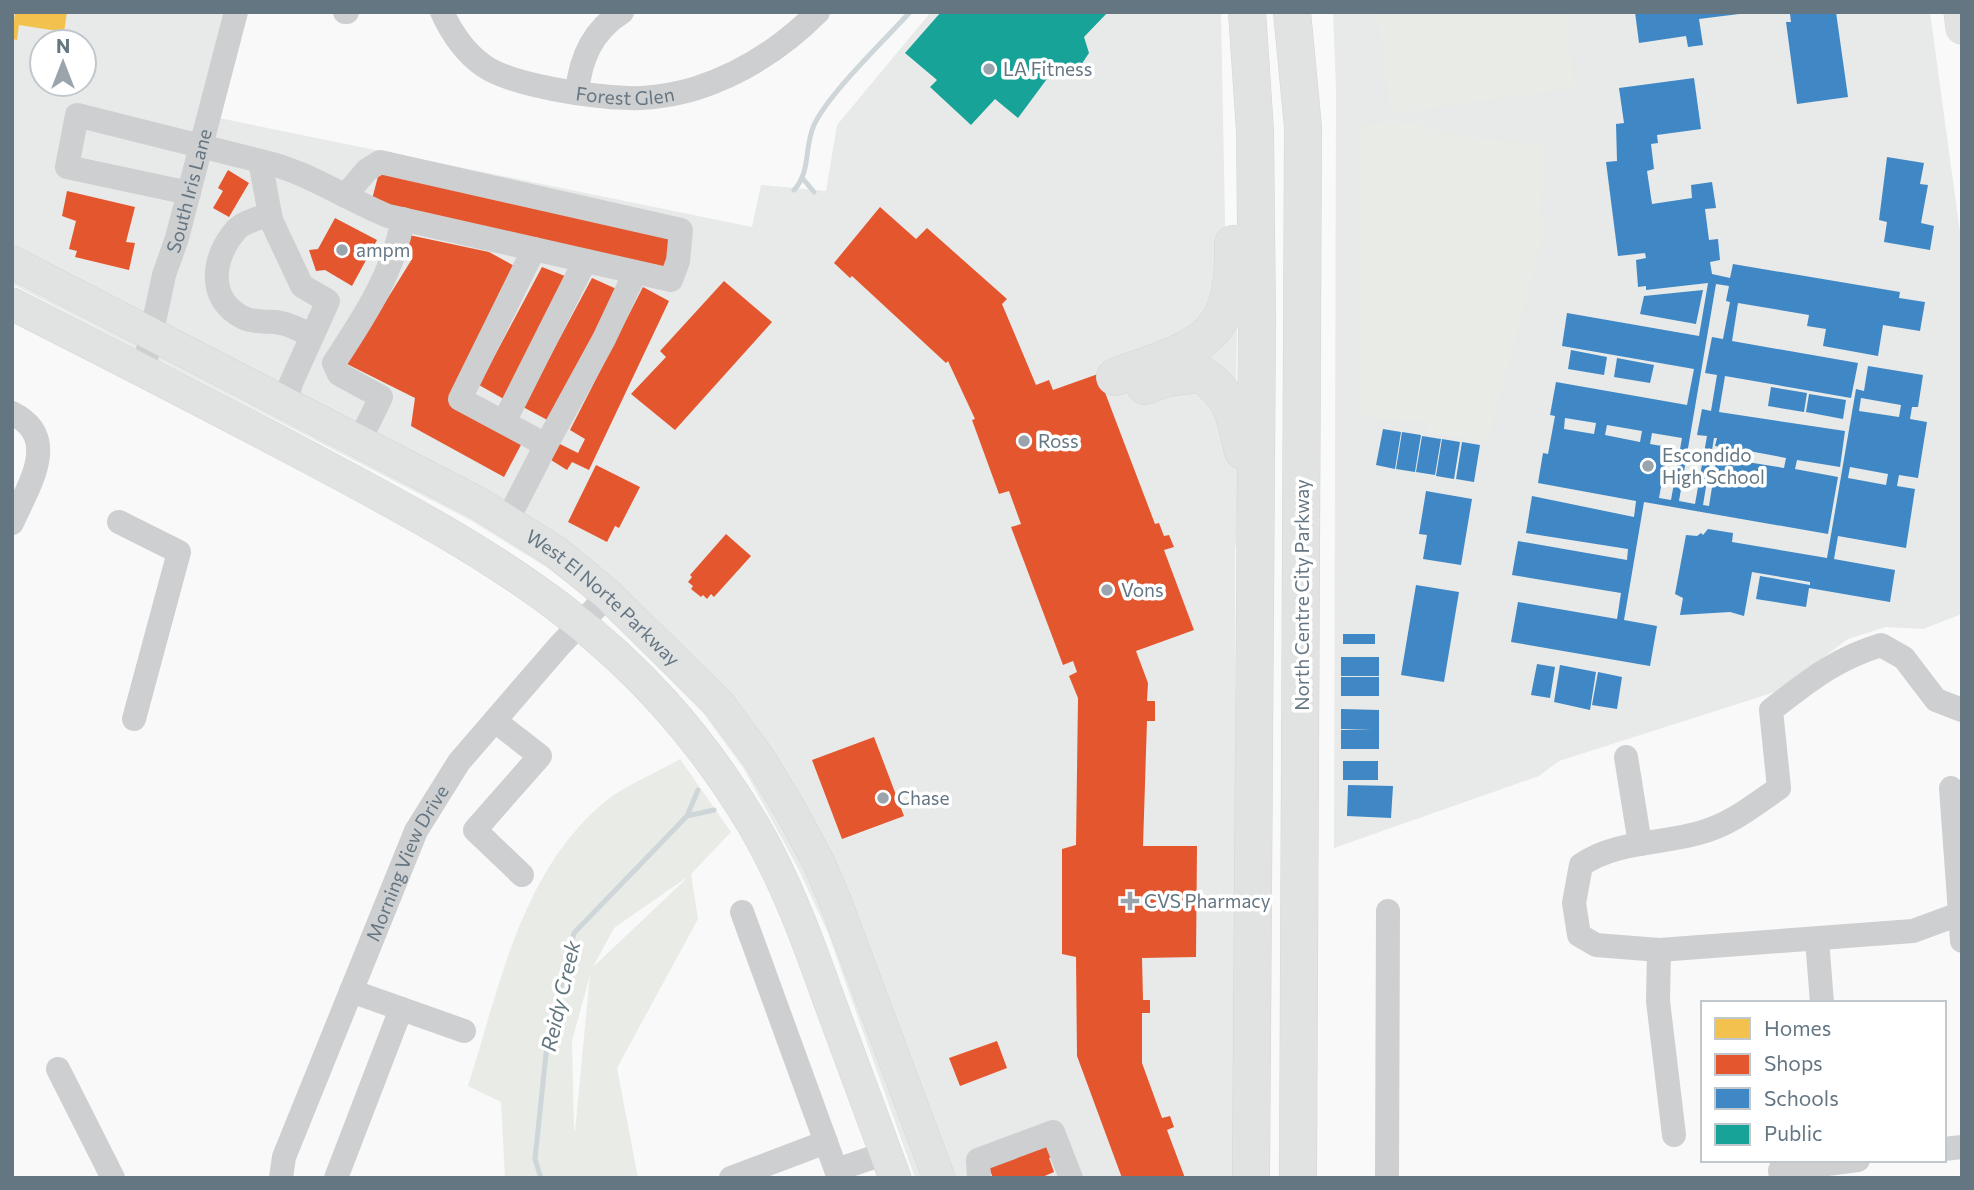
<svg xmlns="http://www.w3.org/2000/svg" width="1974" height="1190" viewBox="0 0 1974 1190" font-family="Commissioner,sans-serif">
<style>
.built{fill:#e8e9e9;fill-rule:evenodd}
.green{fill:#e8ebe6;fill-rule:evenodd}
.homes{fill:#f2c14e}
.shops{fill:#e4572e}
.schools{fill:#3f88c5;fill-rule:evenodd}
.public{fill:#17a398}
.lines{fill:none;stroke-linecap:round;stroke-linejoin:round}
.stream{stroke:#ced6d9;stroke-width:5}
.major-casing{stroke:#d5d6d7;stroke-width:33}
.highway-casing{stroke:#d5d6d6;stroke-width:38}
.minor{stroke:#cecfd0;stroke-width:24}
.major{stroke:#e1e2e2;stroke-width:32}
.highway{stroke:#e1e2e2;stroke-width:37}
.poi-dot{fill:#99a4ac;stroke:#fff;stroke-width:2.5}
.labels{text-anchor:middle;stroke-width:7;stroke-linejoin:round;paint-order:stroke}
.poi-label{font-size:19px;fill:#657683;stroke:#fff;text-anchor:start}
.street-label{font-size:19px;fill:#657683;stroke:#fff}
.water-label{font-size:21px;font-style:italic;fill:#60757c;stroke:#fff}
</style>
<rect width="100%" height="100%" fill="#f9f9f9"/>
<path class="built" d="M 12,12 L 236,12 L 209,116 L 752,227 L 761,185 L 826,191 L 837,125 L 931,12 L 1221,12 L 1226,272 L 1237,328 L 1236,393 L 1242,515 L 1235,549 L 1236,1178 L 915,1178 L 828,933 L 799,870 L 744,769 L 703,713 L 598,606 L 546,567 L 470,520 L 12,284 ZM 42,42 L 84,42 L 84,84 L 42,84 Z
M 1333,12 L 1930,12 L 1962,247 L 1962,614 L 1923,629 L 1886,627 L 1848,639 L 1778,691 L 1559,761 L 1539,776 L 1334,848 L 1336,90 Z"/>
<path class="green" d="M 1377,12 L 1565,12 L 1575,88 L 1391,114 Z
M 1395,121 L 1408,124 L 1424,121 L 1425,127 L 1433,127 L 1434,132 L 1538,145 L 1547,154 L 1538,220 L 1546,222 L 1541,245 L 1489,437 L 1485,442 L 1426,432 L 1428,421 L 1371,420 L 1368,416 L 1359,417 L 1361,130 L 1366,125 Z
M 680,759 L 731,832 L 691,874 L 698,919 L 617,1068 L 638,1178 L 505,1178 L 501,1102 L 468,1086 C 499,989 520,875 601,805 C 622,786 655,774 680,759 ZM 686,878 L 686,879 L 593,967 L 614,928 ZM 590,975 L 575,1131 L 574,1131 L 572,1041 Z"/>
<path class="homes" d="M 15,12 L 67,12 L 64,32 L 19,25 L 17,40 L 12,39 Z"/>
<path class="shops" d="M 380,169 L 674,237 L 663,271 L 371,203 Z
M 228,170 L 249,183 L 229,217 L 213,208 L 223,191 L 218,188 Z
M 67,191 L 135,207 L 126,242 L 135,243 L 129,270 L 75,257 L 77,251 L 69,249 L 76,221 L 62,216 Z
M 880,207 L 916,239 L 927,228 L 1007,299 L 1002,304 L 1036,385 L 1049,380 L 1053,390 L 1098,374 L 1155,524 L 1159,523 L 1164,536 L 1169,535 L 1174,547 L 1164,550 L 1194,630 L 1136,651 L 1148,683 L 1147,701 L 1155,701 L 1155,721 L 1147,721 L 1143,846 L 1197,846 L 1196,957 L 1142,958 L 1143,1000 L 1150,1000 L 1150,1013 L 1142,1013 L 1142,1063 L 1162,1118 L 1170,1116 L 1174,1127 L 1167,1130 L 1185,1178 L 1122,1178 L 1077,1056 L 1076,957 L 1062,954 L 1062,849 L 1076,845 L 1078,698 L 1069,676 L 1077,672 L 1073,661 L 1063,665 L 1011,527 L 1021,524 L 1009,491 L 999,494 L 972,420 L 975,419 L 948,361 L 946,363 L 852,276 L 850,278 L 834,263 Z
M 335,218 L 377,240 L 352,286 L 325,270 L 316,271 L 309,250 L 318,249 Z
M 409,235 L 489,252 L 518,268 L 450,403 L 523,441 L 504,477 L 411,426 L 415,398 L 347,364 L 412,259 L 403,257 Z
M 542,267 L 570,278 L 509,402 L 479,385 Z
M 592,278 L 621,291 L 553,423 L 523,407 Z
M 724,281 L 772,322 L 675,430 L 631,394 L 666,357 L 660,351 Z
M 643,287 L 669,301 L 589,470 L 572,462 L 567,470 L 551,460 L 558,443 L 578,453 L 585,439 L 570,430 Z
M 596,465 L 640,487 L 619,528 L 615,526 L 607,542 L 568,522 Z
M 726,534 L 751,556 L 714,597 L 711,594 L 707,599 L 703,595 L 701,597 L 691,589 L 693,586 L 688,582 L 692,577 L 690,575 Z
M 874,737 L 904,816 L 842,839 L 812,760 Z
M 997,1041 L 1007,1068 L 960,1086 L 949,1058 Z
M 1043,1143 L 1055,1156 L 1049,1158 L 1054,1172 L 1040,1178 L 993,1178 L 988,1165 Z"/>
<path class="schools" d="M 1635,12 L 1739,12 L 1739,14 L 1699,19 L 1703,45 L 1688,47 L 1686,36 L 1639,43 Z
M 1805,12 L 1836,12 L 1848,97 L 1797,104 L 1786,22 L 1791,22 L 1790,14 Z
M 1694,78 L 1701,129 L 1657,135 L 1658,143 L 1651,144 L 1654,169 L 1647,171 L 1652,204 L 1692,198 L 1691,185 L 1712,182 L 1716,208 L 1705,209 L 1709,240 L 1718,239 L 1720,260 L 1710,262 L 1712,274 L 1730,278 L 1733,264 L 1900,292 L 1899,298 L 1925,302 L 1920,331 L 1883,325 L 1878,356 L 1823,346 L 1826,329 L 1807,326 L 1809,315 L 1738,303 L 1732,341 L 1858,363 L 1851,398 L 1725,376 L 1719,412 L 1845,431 L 1840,467 L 1797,460 L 1795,469 L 1838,477 L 1828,534 L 1644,502 L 1624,620 L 1657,626 L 1650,666 L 1511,642 L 1518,602 L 1617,619 L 1621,593 L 1512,575 L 1518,541 L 1627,560 L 1628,549 L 1526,533 L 1532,496 L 1634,517 L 1636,501 L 1538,483 L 1543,453 L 1548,454 L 1555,416 L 1550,415 L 1556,382 L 1687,405 L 1694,369 L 1562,346 L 1567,313 L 1699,336 L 1708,283 L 1646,290 L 1646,286 L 1638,287 L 1636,260 L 1646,258 L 1645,253 L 1618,256 L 1606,162 L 1617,161 L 1616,124 L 1624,123 L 1619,88 ZM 1716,284 L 1729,286 L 1726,301 L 1730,302 L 1723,339 L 1712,337 L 1705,373 L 1717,375 L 1711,411 L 1702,409 L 1697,435 L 1707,436 L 1695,504 L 1679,501 ZM 1565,418 L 1596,423 L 1594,434 L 1564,429 ZM 1607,425 L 1642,431 L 1640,442 L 1605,435 ZM 1652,433 L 1682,438 L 1671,500 L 1659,498 L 1668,447 L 1650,444 ZM 1714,438 L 1717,438 L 1715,446 L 1738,450 L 1736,459 L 1717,456 L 1709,506 L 1703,505 ZM 1749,451 L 1786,458 L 1784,468 L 1747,462 Z
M 1887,157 L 1924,163 L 1920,184 L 1928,185 L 1921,223 L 1934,226 L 1930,250 L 1884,242 L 1887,222 L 1879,220 Z
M 1703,290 L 1696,324 L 1640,314 L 1644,296 Z
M 1571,350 L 1607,357 L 1604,375 L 1568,369 Z
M 1617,358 L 1654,365 L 1650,383 L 1614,377 Z
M 1868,366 L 1923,375 L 1918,407 L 1912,407 L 1910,419 L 1927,422 L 1918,478 L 1899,475 L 1897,486 L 1915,489 L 1906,548 L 1838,536 L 1834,559 L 1895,570 L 1890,602 L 1809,588 L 1806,607 L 1756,599 L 1760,576 L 1810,585 L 1810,582 L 1752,572 L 1744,616 L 1730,612 L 1680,615 L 1683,598 L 1675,594 L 1686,535 L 1697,536 L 1701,533 L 1703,535 L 1708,529 L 1733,533 L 1732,542 L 1827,558 L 1856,389 L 1864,391 ZM 1861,398 L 1901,405 L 1899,417 L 1859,411 ZM 1850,467 L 1888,474 L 1886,485 L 1848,478 Z
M 1771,387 L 1807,393 L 1804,412 L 1768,406 Z
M 1809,394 L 1846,400 L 1843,419 L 1806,412 Z
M 1383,429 L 1401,432 L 1395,469 L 1376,465 Z
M 1402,432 L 1421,435 L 1415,472 L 1396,469 Z
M 1422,436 L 1441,439 L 1435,475 L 1416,472 Z
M 1442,439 L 1460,442 L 1454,479 L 1436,476 Z
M 1462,442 L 1480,445 L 1474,482 L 1456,479 Z
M 1426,491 L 1472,499 L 1461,565 L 1423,559 L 1427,535 L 1419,534 Z
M 1416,585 L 1459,592 L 1444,682 L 1401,675 Z
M 1343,634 L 1375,634 L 1375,644 L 1343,644 Z
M 1341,657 L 1379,657 L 1379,676 L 1341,676 Z
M 1537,664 L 1555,667 L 1550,698 L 1531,695 Z
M 1560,665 L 1596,672 L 1590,710 L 1554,702 Z
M 1598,672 L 1622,677 L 1617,709 L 1592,705 Z
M 1341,677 L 1379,677 L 1379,696 L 1341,696 Z
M 1341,709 L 1379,710 L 1379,749 L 1341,749 L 1341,730 L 1372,730 L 1341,729 Z
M 1343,761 L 1378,761 L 1378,780 L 1343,780 Z
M 1348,785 L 1393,786 L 1391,818 L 1347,816 Z"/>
<path class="public" d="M 941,12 L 1108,12 L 1084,37 L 1089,53 L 1079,68 L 1067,72 L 1055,68 L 1018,118 L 995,99 L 971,125 L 930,87 L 937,80 L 905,53 Z"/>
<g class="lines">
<path class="stream" d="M 804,180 L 814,192
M 794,190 C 811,172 804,147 814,125 C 829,93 884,41 910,12
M 687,816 L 714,810
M 541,1178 L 535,1159 L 547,1044 L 574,933 L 687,816 L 698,790"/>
<g class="major-casing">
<g id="major">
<path d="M 1960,12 L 1962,28"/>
<path id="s4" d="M 12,262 L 478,503 L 556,552 L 608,595 L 719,704 L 759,758 L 791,811 L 819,863 L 836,903 L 939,1178"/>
<path d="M 12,304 C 113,355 214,407 314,460 C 502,560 641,637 754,826 C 786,881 808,941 829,1000 C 851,1059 873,1119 895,1178"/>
</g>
</g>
<g class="highway-casing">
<path id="highway" d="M 1247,12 L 1255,131 L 1257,320 L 1251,1178
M 1292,12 L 1303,127 L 1298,1178
M 1115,377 C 1197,347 1236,343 1233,244
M 1145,386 L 1167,378 L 1201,374 C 1234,397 1234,414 1243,451"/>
</g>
<g class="minor">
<path d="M 345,12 L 347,12"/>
<path id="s1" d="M 442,12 C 452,34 464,52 484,66 C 513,86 592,97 629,98 C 649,99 678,94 697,88 C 743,73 784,46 818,12"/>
<path d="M 577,93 C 580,59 592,31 622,12"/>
<path d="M 260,161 C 307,171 344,198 388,216 L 671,280 L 678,261 L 681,230 L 380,162 L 367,170 L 345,196"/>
<path d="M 189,193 L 67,167 L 77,115 L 260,161 L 271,220 L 302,286 L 328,301 L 291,383 L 286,404"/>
<path d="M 270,214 C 260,218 243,222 236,230 C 212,257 206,300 244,318 C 255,323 265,321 276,322 C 288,323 301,331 312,335"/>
<path id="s2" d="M 144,369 L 164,275 L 177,238 L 236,12"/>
<path d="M 12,413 C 62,438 28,486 12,523"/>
<path d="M 504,422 L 585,261"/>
<path d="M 359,442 L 381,397 L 339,374 L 334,363 C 364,317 393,274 403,219"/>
<path d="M 546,445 L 604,339 L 635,273"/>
<path d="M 507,521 L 546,445 L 460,399 L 534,249"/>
<path d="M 119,522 L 179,552 L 134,719"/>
<path d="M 1962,710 L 1936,700 L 1904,658 L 1881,645 C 1835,659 1809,681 1771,710 L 1779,788 C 1753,806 1730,825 1699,833 C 1660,844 1616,841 1581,865 L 1574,903 L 1579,935 L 1596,945 L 1659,950 L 1913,931 L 1962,913"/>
<path d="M 495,721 L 540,756 L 475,830 L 522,875"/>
<path d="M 1626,757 L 1640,844"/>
<path d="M 1951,788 L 1962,941"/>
<path d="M 742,912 L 839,1178"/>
<path d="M 1817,939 L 1822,1003"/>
<path d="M 1659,950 L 1658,1001 L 1674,1135"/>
<path d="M 351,991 L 464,1031"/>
<path d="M 58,1069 L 113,1178"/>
<path d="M 1944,1149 L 1962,1147"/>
<path d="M 836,1170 L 886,1153"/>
<path id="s3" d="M 281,1178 L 284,1157 L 416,831 L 459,762 L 560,645 L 608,595"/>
<path d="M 336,1178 L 401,1009"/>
<path d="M 731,1178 L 826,1142"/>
<path d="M 979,1178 L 978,1160 L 1053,1132 L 1071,1178"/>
<path d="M 1387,1178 L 1388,911"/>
<path d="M 1781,1178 L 1780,1170 L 1858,1160"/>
</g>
<use href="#major" class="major"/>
<use href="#highway" class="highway"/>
</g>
<g class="poi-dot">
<circle cx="989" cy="69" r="7"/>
<circle cx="342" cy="250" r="7"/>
<circle cx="1024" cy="441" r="7"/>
<circle cx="1648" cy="466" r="7"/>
<circle cx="1107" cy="590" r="7"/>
<circle cx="883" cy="798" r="7"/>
<path d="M1126.5 890.5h7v7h7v7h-7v7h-7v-7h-7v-7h7z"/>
</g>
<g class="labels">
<g class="poi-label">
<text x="1003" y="76">LA Fitness</text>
<text x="356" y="257">ampm</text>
<text x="1038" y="448">Ross</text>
<text x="1662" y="462">Escondido<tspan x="1662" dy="22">High School</tspan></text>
<text x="1121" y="597">Vons</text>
<text x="897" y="805">Chase</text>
<text x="1144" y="908">CVS Pharmacy</text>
</g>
<g class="street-label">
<text dy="7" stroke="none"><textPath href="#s1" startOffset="215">Forest Glen</textPath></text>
<text dy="7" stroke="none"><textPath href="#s2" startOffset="184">South Iris Lane</textPath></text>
<text transform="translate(1302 595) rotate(-90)" y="7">North Centre City Parkway</text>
<text dy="7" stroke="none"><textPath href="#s4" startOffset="682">West El Norte Parkway</textPath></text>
<text dy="7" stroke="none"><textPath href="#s3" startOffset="340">Morning View Drive</textPath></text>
</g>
<g class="water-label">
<text transform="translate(561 996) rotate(-77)" y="7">Reidy Creek</text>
</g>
</g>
<rect width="1974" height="1190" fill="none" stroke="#657683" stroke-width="28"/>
<rect x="1701" y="1001" width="245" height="161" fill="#ffffff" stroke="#c1c8cd" stroke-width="2"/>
<rect x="1715" y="1018" width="35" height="21" fill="#f2c14e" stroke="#c1c8cd" stroke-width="2"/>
<text x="1764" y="1036" font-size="21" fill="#657683">Homes</text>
<rect x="1715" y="1054" width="35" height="21" fill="#e4572e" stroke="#c1c8cd" stroke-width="2"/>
<text x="1764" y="1071" font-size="21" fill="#657683">Shops</text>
<rect x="1715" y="1088" width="35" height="21" fill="#3f88c5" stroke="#c1c8cd" stroke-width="2"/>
<text x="1764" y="1106" font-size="21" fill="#657683">Schools</text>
<rect x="1715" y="1124" width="35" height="21" fill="#17a398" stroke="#c1c8cd" stroke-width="2"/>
<text x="1764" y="1141" font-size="21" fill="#657683">Public</text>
<g transform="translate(63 63)"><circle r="33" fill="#ffffff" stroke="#c1c8cd" stroke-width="2"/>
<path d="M0-5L12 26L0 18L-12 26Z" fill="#99a4ac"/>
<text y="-10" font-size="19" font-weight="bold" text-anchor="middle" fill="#657683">N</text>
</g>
</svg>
